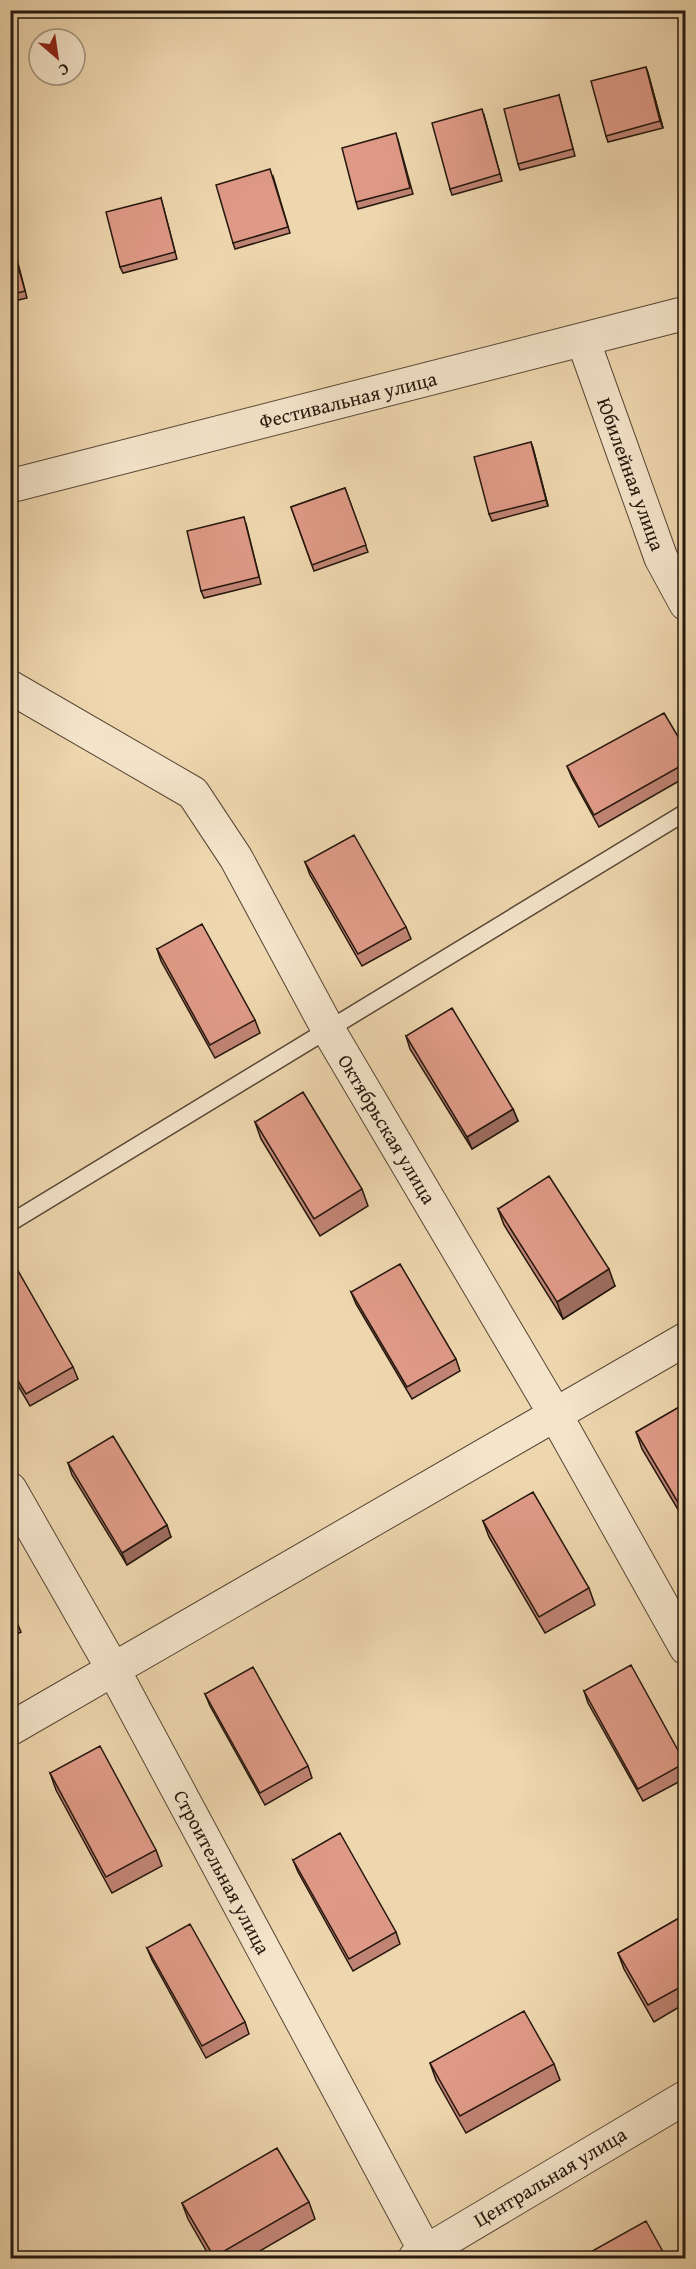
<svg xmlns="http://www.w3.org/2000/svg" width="696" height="2269" viewBox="0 0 696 2269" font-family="'Gentium Book Plus',serif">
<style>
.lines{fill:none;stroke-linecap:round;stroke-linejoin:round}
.service-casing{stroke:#574735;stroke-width:19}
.minor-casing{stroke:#574735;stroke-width:35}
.tertiary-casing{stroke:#574735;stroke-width:35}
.service{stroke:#f4e4ca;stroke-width:16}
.minor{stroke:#f4e4ca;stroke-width:33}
.tertiary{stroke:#f4e4ca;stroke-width:33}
.wall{fill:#c08474;stroke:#25170d;stroke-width:1.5}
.shaded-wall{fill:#9c6c5e;stroke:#25170d;stroke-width:1.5}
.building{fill:#df9a87;stroke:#25170d;stroke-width:1.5}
.labels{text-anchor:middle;stroke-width:4.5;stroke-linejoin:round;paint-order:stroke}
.street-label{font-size:20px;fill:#25170d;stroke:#f4e4ca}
</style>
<rect width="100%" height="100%" fill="#eed6ae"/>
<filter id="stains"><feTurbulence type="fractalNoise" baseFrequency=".00333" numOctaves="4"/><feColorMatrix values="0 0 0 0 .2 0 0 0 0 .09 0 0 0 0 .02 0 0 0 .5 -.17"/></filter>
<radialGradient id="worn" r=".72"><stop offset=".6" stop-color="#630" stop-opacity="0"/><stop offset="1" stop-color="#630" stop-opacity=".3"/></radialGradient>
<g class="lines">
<g class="service-casing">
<path id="service" d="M 10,1223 L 686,812"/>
</g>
<g class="minor-casing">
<path id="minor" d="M 583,340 L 661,558 L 686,604
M 10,687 L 193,793 L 236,858 L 329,1031 L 555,1414 L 686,1648
M 10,1489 L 113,1669 L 429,2258
M 10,1729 L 686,1339
M 415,2258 L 686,2097"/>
</g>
<g class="tertiary-casing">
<path id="tertiary" d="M 10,486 L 686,313"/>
</g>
<use href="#service" class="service"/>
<use href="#minor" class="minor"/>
<use href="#tertiary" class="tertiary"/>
</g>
<path class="wall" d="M 648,73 L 663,128 L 608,142 L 606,136 Z
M 559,95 L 575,156 L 520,170 L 518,164 Z
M 484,115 L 502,181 L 452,195 L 450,189 Z
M 398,140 L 413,194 L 358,209 L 356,202 Z
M 273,176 L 290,233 L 235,249 L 233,243 Z
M 161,198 L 177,259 L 123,273 L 120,267 Z
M 10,237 L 13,244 L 27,298 L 10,302 Z
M 533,448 L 548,506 L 492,521 L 489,514 Z
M 345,488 L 368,552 L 314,571 L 291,507 Z
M 246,524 L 261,584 L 204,598 L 201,591 Z
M 686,750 L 686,777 L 599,827 L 572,778 L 567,766 Z
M 305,862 L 406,927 L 411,939 L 362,966 L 310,875 Z
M 157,949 L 255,1020 L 260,1033 L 215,1058 L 161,961 Z
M 406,1036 L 513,1109 L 518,1121 L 472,1149 L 410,1049 Z
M 255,1122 L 362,1189 L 368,1206 L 320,1236 L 261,1139 Z
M 498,1209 L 615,1286 L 563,1319 L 504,1225 Z
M 10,1273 L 73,1367 L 78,1379 L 30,1406 L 10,1372 Z
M 351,1292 L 456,1359 L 460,1371 L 412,1399 L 356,1304 Z
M 686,1403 L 686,1523 L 642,1449 L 636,1432 Z
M 68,1463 L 171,1537 L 127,1565 L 72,1475 Z
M 483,1521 L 589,1588 L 595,1605 L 545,1633 L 489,1537 Z
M 10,1609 L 16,1620 L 21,1632 L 10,1637 Z
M 584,1691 L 685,1763 L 686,1778 L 643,1801 L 588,1703 Z
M 205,1694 L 308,1766 L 312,1778 L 265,1805 L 210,1706 Z
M 50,1773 L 156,1850 L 162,1866 L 112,1893 L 56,1790 Z
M 293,1860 L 396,1932 L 400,1944 L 353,1971 L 298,1872 Z
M 686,1914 L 686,2003 L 654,2022 L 624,1969 L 618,1953 Z
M 147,1948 L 245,2022 L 249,2034 L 206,2058 L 152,1960 Z
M 430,2063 L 554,2064 L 560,2080 L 466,2133 L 436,2080 Z
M 309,2202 L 315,2219 L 246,2259 L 211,2259 L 188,2219 L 182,2203 Z"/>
<path class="shaded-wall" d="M 646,67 L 648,73 L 663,128 L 660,121 Z
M 531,442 L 533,448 L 548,506 L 546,500 Z
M 513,1109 L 518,1121 L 472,1149 L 467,1137 Z
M 609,1269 L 615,1286 L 563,1319 L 557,1302 Z
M 167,1525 L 171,1537 L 127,1565 L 122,1553 Z"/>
<path class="building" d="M 646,67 L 660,121 L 606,136 L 591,81 Z
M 559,95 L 573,149 L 518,164 L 504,109 Z
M 482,109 L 500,174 L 450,189 L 432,123 Z
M 396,133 L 410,188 L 356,202 L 342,148 Z
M 270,169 L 288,227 L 233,243 L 216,185 Z
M 161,198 L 175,252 L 120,267 L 106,212 Z
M 10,237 L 25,291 L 10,295 Z
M 531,442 L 546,500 L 489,514 L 474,457 Z
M 345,488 L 366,545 L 312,565 L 291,507 Z
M 244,517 L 259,577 L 201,591 L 187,531 Z
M 664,713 L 686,750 L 686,763 L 594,815 L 567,766 Z
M 354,835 L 406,927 L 358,954 L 305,862 Z
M 202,924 L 255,1020 L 210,1045 L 157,949 Z
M 452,1008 L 513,1109 L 467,1137 L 406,1036 Z
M 303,1092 L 362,1189 L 314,1219 L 255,1122 Z
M 549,1176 L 609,1269 L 557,1302 L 498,1209 Z
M 400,1264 L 456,1359 L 407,1387 L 351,1292 Z
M 17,1269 L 73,1367 L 26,1394 L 10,1368 L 10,1273 Z
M 686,1403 L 686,1516 L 636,1432 Z
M 113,1436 L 167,1525 L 122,1553 L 68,1463 Z
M 533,1492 L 589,1588 L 539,1617 L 483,1521 Z
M 10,1609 L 16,1620 L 10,1623 Z
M 631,1665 L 685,1763 L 638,1789 L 584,1691 Z
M 253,1667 L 308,1766 L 260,1793 L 205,1694 Z
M 100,1746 L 156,1850 L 106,1877 L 50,1773 Z
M 340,1833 L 396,1932 L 349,1959 L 293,1860 Z
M 686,1914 L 686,1984 L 648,2005 L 618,1953 Z
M 190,1924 L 245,2022 L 202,2046 L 147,1948 Z
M 524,2011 L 554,2064 L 460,2116 L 430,2063 Z
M 277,2148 L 309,2202 L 214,2257 L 182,2203 Z
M 646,2221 L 667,2259 L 578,2259 Z"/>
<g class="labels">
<g class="street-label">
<text transform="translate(348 400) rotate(-14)" y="7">Фестивальная улица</text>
<text transform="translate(631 474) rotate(70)" y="7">Юбилейная улица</text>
<text transform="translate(387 1129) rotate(59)" y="7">Октябрьская улица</text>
<text transform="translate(222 1872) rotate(62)" y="7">Строительная улица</text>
<text transform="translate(550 2177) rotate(-31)" y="7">Центральная улица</text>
</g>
</g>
<rect width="696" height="2269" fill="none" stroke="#eed6ae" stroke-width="36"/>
<rect x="12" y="12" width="672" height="2245" fill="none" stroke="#25170d" stroke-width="3"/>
<rect x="18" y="18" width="660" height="2233" fill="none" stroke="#25170d" stroke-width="1.5"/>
<g transform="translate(57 57) rotate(151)"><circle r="28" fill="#f4e4ca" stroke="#a1927e" stroke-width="1.5"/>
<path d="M0-4.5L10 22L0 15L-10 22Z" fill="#8f2418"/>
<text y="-9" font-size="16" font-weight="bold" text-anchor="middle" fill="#25170d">С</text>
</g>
<rect width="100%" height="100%" filter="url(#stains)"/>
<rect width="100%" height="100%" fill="url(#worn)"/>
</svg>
